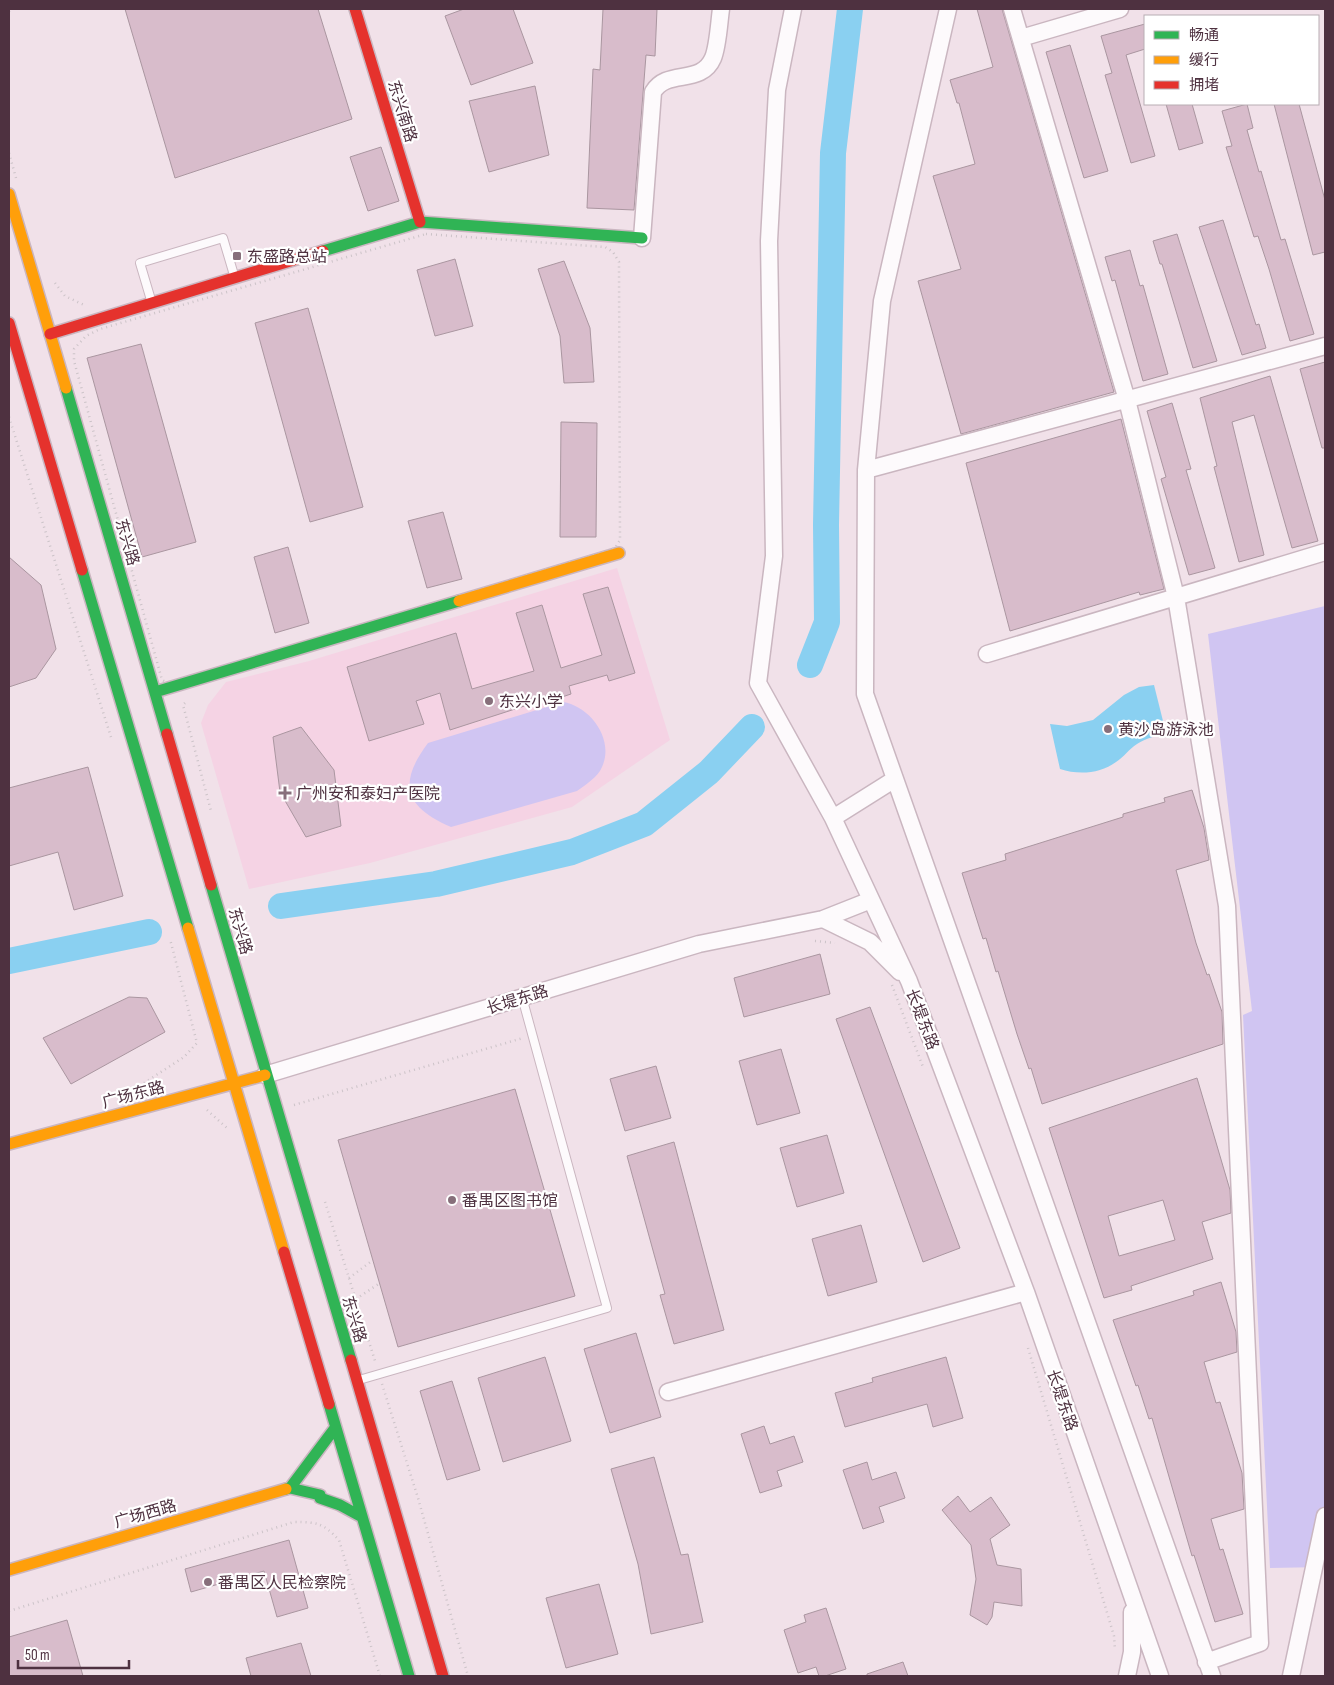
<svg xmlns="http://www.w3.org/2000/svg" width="1334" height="1685" viewBox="0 0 1334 1685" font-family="'Sofia Sans Condensed','Noto Sans SC',sans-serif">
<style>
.built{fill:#f5d3e4}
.green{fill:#d0c5f2}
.water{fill:#8ad0f1}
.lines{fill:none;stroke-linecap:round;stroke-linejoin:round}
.river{stroke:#8ad0f1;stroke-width:26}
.building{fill:#d8bccb;stroke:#aa96a0;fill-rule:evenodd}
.lane-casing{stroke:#cab6c0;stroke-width:10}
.street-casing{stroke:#cab6c0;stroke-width:19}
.fast-casing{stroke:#cab6c0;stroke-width:14}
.slow-casing{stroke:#cab6c0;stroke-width:14}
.jam-casing{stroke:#cab6c0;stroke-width:14}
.path{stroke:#ccc3c8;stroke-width:2.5;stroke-dasharray:1 4;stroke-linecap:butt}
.lane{stroke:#fdfafc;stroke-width:8}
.street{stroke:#fdfafc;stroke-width:16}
.fast{stroke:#30b455;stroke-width:11}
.slow{stroke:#ff9f0a;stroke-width:11}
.jam{stroke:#e5322d;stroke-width:11}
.poi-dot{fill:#876f7b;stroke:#fff;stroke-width:2}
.labels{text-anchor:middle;stroke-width:4.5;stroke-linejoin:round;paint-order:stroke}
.street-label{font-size:16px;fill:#4e3140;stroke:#fff}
.poi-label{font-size:16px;fill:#4e3140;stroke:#fff;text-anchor:start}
</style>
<rect width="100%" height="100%" fill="#f1e1e9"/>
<path class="built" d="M 617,568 L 670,740 L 572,807 L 370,863 L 249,889 L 201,723 L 208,705 L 226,682 L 309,661 Z"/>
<path class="green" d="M 1325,606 L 1325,1562 L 1323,1567 L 1270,1568 L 1243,1015 L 1252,1011 L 1208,634 Z
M 563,702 C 589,706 615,738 602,767 C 598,777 585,785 577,791 L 451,827 C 404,807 398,783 428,743 Z"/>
<path class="water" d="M 1154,685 L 1166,733 C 1156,736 1146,738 1137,744 C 1129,749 1124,757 1116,762 C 1100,774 1078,775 1060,769 L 1050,724 L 1067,726 L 1093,720 L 1124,695 L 1139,687 Z"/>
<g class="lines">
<path class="river" d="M 810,665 L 827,622 L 826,525 L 833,153 L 850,9
M 281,906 L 436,884 L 572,852 L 644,824 L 709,772 L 752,727
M 9,961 L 149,932"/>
</g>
<path class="building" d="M 125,9 L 318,9 L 352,119 L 175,178 Z
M 464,9 L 513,9 L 533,63 L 471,85 L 445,16 Z
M 603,9 L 657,9 L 655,56 L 646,55 L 634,210 L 587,208 L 593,69 L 600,70 Z
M 977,9 L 1002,9 L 1114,392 L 961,434 L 918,281 L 961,269 L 933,176 L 975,164 L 959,103 L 957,103 L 950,80 L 993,67 Z
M 1145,24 L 1145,49 L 1126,55 L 1155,156 L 1131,163 L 1105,75 L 1112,73 L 1101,36 Z
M 1070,45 L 1108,171 L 1084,178 L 1046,52 Z
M 535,86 L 549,155 L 489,172 L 469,101 Z
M 1166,104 L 1192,104 L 1203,143 L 1179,150 Z
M 1247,104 L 1253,128 L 1247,130 L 1259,172 L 1261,171 L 1281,240 L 1285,239 L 1314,334 L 1290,341 L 1269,269 L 1258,236 L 1254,237 L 1226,147 L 1232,146 L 1222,111 Z
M 1274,104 L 1299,104 L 1325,200 L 1325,252 L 1313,255 Z
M 381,147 L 399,201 L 368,211 L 350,157 Z
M 1223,220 L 1256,325 L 1259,324 L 1266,348 L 1242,355 L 1199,227 Z
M 1177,234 L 1217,361 L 1193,368 L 1162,264 L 1160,264 L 1153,241 Z
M 1130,250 L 1140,286 L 1143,285 L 1168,374 L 1143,381 L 1115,280 L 1112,281 L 1105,257 Z
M 455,259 L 473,326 L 435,336 L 417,270 Z
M 564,261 L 590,328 L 594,382 L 564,383 L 560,336 L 538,269 Z
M 308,308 L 363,507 L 310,522 L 255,323 Z
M 141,344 L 196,542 L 142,557 L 87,358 Z
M 1325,362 L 1325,448 L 1322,448 L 1300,369 Z
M 1270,376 L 1318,541 L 1292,548 L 1254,415 L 1232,422 L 1264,555 L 1239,562 L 1214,467 L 1217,466 L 1200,398 Z
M 1172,403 L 1191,469 L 1186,470 L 1215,568 L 1189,575 L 1161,479 L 1166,477 L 1147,411 Z
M 1121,419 L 1164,589 L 1140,595 L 1139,592 L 1010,631 L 966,463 Z
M 561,422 L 597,423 L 596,537 L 560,537 Z
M 443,512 L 462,579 L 427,588 L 408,521 Z
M 288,547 L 309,623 L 275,633 L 254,557 Z
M 9,557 L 41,585 L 56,649 L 36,678 L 9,687 Z
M 608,587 L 635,673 L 609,681 L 607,675 L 569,686 L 571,694 L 544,703 L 543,700 L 450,730 L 440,693 L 416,701 L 424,724 L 369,741 L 347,667 L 456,633 L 472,689 L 534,671 L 516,613 L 542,605 L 561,668 L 602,655 L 583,594 Z
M 301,727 L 334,770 L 341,826 L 306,837 L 280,792 L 273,737 Z
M 88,767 L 123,896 L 74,910 L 58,852 L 9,866 L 9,788 Z
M 1192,790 L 1204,828 L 1209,860 L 1176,870 L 1196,943 L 1207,975 L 1209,974 L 1222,1012 L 1223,1044 L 1042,1104 L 1031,1068 L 1029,1069 L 1017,1034 L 998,971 L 996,972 L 986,938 L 983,939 L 962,873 L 1006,860 L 1005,854 L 1123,817 L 1123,814 L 1165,802 L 1164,798 Z
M 820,954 L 830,994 L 744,1017 L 734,978 Z
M 129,997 L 147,998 L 165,1032 L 71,1084 L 43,1038 Z
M 870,1007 L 960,1248 L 923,1262 L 836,1019 Z
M 781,1049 L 800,1113 L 757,1125 L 739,1061 Z
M 656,1066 L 671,1118 L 625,1131 L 610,1079 Z
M 1197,1078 L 1230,1190 L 1231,1213 L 1202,1222 L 1213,1259 L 1131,1286 L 1132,1290 L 1104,1298 L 1049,1128 ZM 1163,1200 L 1175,1240 L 1119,1256 L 1108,1216 Z
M 515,1089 L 575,1296 L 398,1347 L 338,1140 Z
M 827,1135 L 844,1193 L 797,1207 L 780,1148 Z
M 674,1142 L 724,1330 L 674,1344 L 660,1295 L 665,1294 L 627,1156 Z
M 861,1225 L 877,1282 L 828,1296 L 812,1239 Z
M 1221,1282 L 1236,1332 L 1237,1352 L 1204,1362 L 1216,1403 L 1220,1402 L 1242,1473 L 1244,1509 L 1211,1519 L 1220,1550 L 1223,1549 L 1243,1614 L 1215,1622 L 1194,1555 L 1192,1556 L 1152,1418 L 1149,1419 L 1138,1385 L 1136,1386 L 1113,1320 L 1194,1295 L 1193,1291 Z
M 636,1333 L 661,1417 L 610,1433 L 584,1349 Z
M 545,1357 L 571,1441 L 503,1462 L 478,1378 Z
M 946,1357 L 963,1418 L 933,1427 L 927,1404 L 845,1427 L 835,1393 L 873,1382 L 872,1378 Z
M 452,1381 L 480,1470 L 447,1480 L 420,1391 Z
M 764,1426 L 770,1444 L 794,1436 L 803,1462 L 777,1471 L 782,1486 L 760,1493 L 741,1434 Z
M 654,1457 L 681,1555 L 688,1554 L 703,1622 L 651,1634 L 638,1564 L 611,1469 Z
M 867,1462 L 872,1480 L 896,1472 L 905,1498 L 879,1507 L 884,1522 L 863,1529 L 843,1470 Z
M 958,1496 L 970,1512 L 991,1497 L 1010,1525 L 990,1539 L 997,1565 L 1021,1569 L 1022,1606 L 994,1602 L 992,1617 L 987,1625 L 970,1615 L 976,1579 L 971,1545 L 942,1510 Z
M 289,1540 L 308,1608 L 277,1617 L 264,1571 L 191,1592 L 185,1569 Z
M 599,1584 L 618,1654 L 566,1668 L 546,1598 Z
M 826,1608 L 846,1669 L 825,1676 L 819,1676 L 816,1667 L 798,1673 L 784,1630 L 806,1622 L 804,1615 Z
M 67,1620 L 83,1676 L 9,1676 L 9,1637 Z
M 301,1643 L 311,1676 L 251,1676 L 246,1658 Z
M 903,1662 L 908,1676 L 867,1676 L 867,1674 Z"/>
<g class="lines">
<g class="lane-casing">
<path id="lane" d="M 151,300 L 140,263 L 223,238 L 234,275
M 359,1380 L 607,1308 L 522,997"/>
</g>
<g class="street-casing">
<path id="street" d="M 793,9 L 777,90 L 769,241 L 774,556 L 758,683 L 833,818 L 909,981 L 1026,1292 L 1160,1676
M 948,9 L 882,301 L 866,470 L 865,694 L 1212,1676
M 1012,9 L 1127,400 L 1176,597 L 1227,906 L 1260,1643 L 1206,1662
M 1021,38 L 1120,9
M 642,238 L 653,92 C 667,68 701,86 713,58 C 718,46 719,23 721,9
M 866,470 L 1325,346
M 987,654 L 1325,552
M 833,818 L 895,779
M 823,919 L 870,942 L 900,972
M 265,1075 L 699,944 L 823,919 L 871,900
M 668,1392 L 1026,1292
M 1127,1676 L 1132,1652 L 1132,1612
M 1291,1676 L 1325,1516"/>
</g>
<g class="fast-casing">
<path id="fast" d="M 323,251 L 420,222 L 642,238
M 66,388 L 167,734
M 82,570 L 188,928
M 155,692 L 459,601
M 211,885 L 351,1360
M 329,1404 L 409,1676
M 290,1488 L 320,1495 L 320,1498 L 340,1505 L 362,1517
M 286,1489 L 290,1488 L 335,1428"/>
</g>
<g class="slow-casing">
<path id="slow" d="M 9,194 L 66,388
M 459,601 L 619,553
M 188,928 L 284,1252
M 9,1144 L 265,1075
M 9,1570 L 286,1489"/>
</g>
<g class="jam-casing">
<path id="jam" d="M 355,9 L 420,222
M 9,323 L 82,570
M 50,334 L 323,251
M 167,734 L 211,885
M 284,1252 L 329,1404
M 351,1360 L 443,1676"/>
</g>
<path class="path" d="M 9,11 L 11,9
M 9,153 L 16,178
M 426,234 L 605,247 L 613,252 L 619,262 L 620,540 L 615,548 L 604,552 L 169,684 L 162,680 L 74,361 L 74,349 L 86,336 L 100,329 Z
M 55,283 L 65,296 L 84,305
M 9,417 L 111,737
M 185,703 L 183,705 L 211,811
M 815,941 L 835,943
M 892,985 L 923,1067
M 144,1083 L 184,1057 L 197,1043 L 170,939
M 294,1105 L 523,1038
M 207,1110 L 227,1128
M 325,1202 L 376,1364
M 349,1278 L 373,1260
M 356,1299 L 380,1283
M 1028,1348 L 1114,1636 L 1115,1650
M 382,1384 L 418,1498 L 468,1676
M 9,1611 L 294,1522 C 317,1522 323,1523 339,1540 L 380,1676"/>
<use href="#lane" class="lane"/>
<use href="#street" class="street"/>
<use href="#fast" class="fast"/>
<use href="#slow" class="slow"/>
<use href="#jam" class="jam"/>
</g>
<g class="poi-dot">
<rect x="232" y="251" width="10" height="10" rx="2.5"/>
<circle cx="489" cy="701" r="5"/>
<circle cx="1108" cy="729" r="5"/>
<path d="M282.5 785.5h5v5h5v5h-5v5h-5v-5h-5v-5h5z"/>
<circle cx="452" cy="1200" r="5"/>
<circle cx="208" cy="1582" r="5"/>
</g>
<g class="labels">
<g class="street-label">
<text transform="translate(403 111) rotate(73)" y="6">东兴南路</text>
<text transform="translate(128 542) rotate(74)" y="6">东兴路</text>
<text transform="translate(241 931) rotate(74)" y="6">东兴路</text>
<text transform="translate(517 999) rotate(-17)" y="6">长堤东路</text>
<text transform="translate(923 1019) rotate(69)" y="6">长堤东路</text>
<text transform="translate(133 1094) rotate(-15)" y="6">广场东路</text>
<text transform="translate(355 1319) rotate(73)" y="6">东兴路</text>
<text transform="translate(1063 1400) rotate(71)" y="6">长堤东路</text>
<text transform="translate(145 1513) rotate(-16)" y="6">广场西路</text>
</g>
<g class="poi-label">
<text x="247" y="262">东盛路总站</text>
<text x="499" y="707">东兴小学</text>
<text x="1118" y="735">黄沙岛游泳池</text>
<text x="296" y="799">广州安和泰妇产医院</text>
<text x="462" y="1206">番禺区图书馆</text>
<text x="218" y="1588">番禺区人民检察院</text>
</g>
</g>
<rect width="1334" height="1685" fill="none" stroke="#4e3140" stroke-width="20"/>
<rect x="1144" y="15" width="175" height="90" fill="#ffffff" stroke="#b8adb3"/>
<rect x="1154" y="31" width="25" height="8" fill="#30b455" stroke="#b8adb3"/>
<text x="1189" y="40" font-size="15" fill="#4e3140">畅通</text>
<rect x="1154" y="56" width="25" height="8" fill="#ff9f0a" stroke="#b8adb3"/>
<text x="1189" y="65" font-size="15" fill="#4e3140">缓行</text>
<rect x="1154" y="81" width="25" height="8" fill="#e5322d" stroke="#b8adb3"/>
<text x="1189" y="90" font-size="15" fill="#4e3140">拥堵</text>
<path d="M18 1660v8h111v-8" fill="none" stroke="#4e3140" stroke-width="2.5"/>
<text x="25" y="1660" font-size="15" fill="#4e3140" stroke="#ffffff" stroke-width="4" paint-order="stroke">50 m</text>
</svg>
